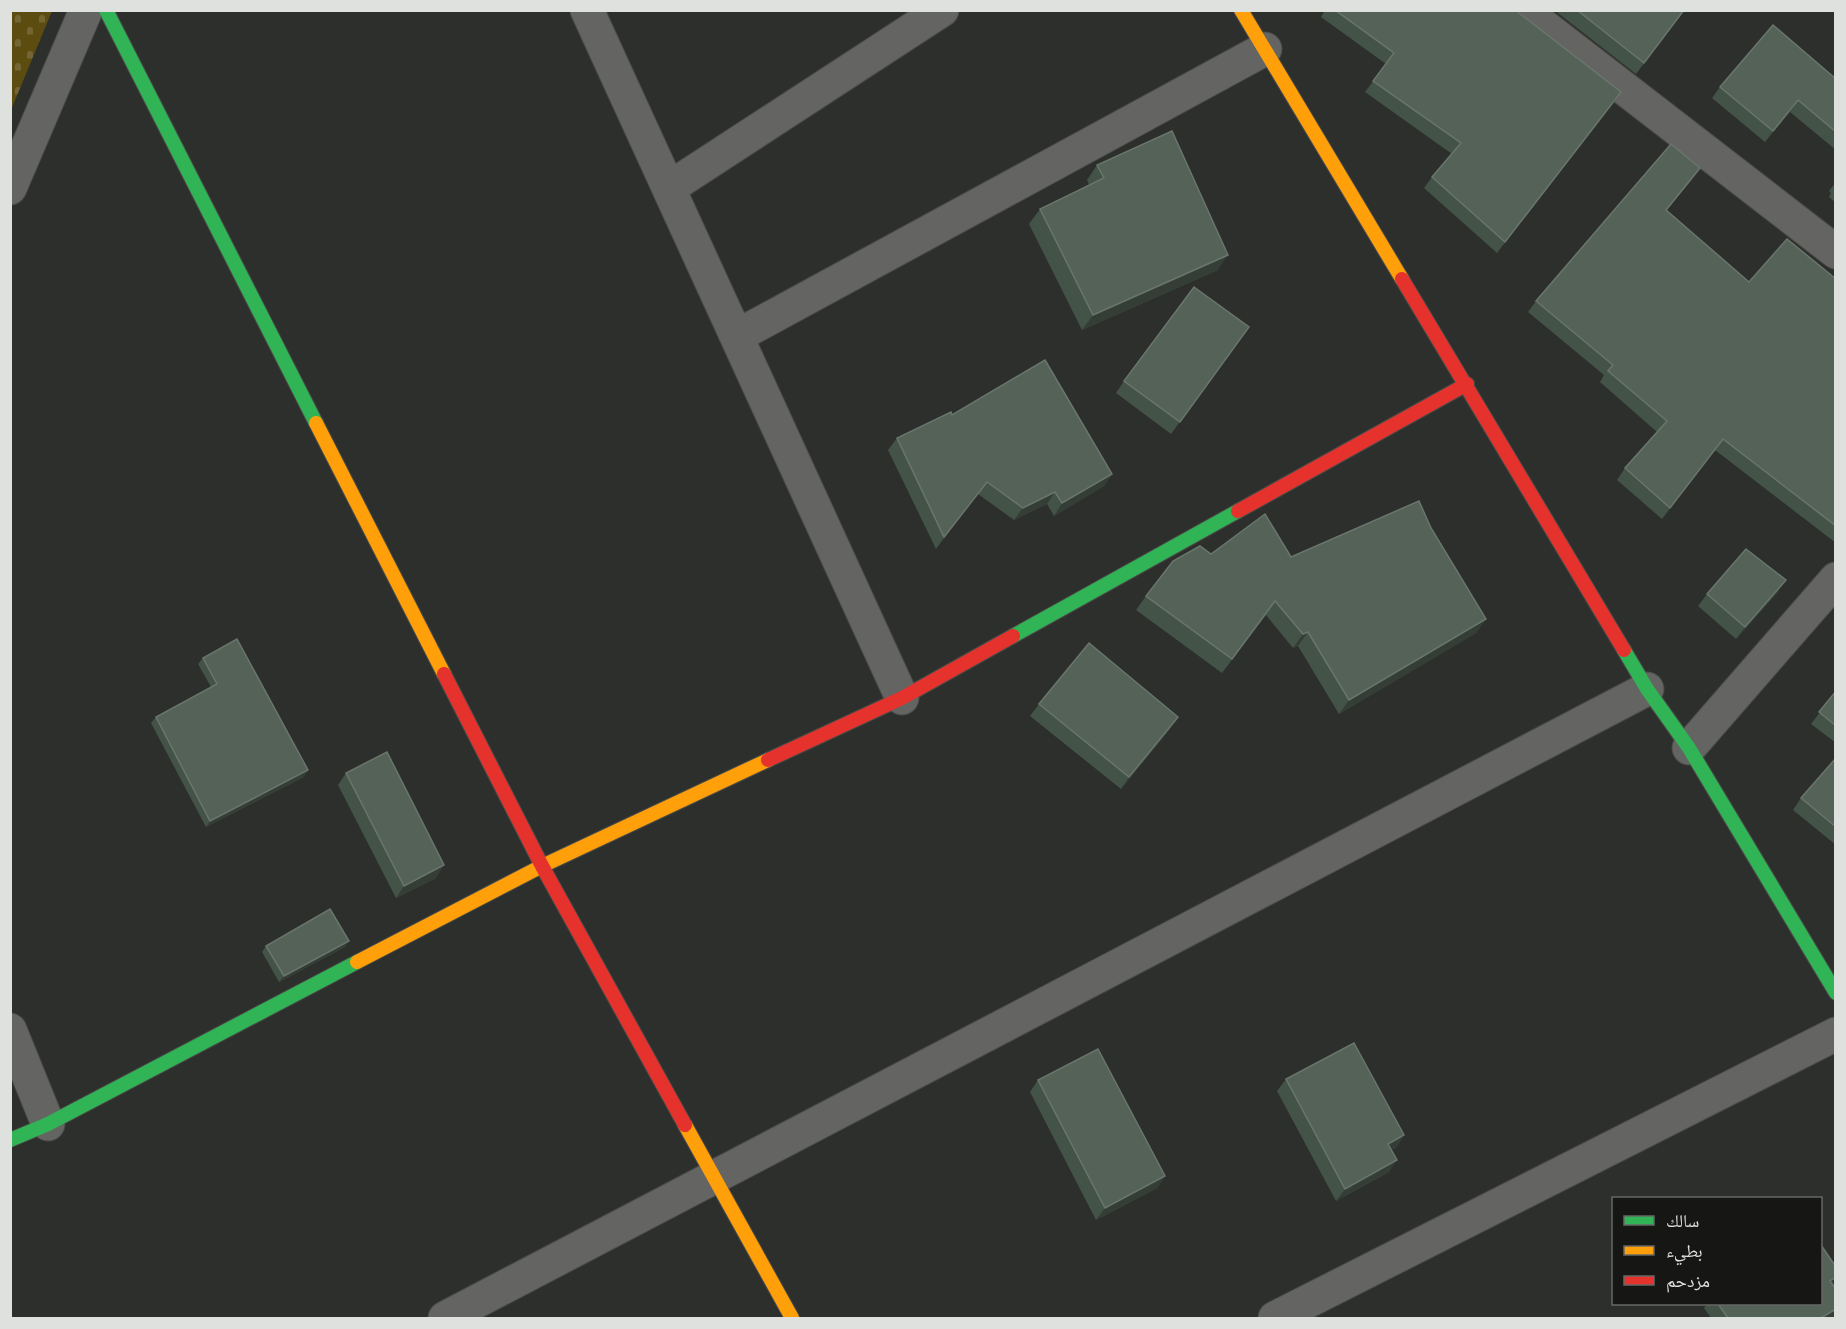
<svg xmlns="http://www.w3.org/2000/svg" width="1846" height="1329" viewBox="0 0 1846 1329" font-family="Manrope,'Noto Naskh Arabic',sans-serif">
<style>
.cemetery{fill:url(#cemetery-stones)}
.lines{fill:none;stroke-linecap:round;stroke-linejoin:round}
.street-casing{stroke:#4a4b49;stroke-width:35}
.fast-casing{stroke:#4a4b49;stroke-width:16}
.slow-casing{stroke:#4a4b49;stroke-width:16}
.jam-casing{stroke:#4a4b49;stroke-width:16}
.street{stroke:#646563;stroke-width:33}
.fast{stroke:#30b455;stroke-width:14}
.slow{stroke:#ff9f0a;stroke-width:14}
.jam{stroke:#e5322d;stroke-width:14}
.wall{fill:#445347}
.shaded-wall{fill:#343e36}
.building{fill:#546258;stroke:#6a766d;stroke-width:1.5}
</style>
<defs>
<pattern id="cemetery-stones" width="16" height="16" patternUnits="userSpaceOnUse" patternTransform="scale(1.5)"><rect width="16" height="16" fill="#5d4c10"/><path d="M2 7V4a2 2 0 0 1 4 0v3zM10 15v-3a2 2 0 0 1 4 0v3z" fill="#746632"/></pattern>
</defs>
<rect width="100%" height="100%" fill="#2d2f2c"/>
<path class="cemetery" d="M 11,10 L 52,11 L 11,110 L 10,11 Z"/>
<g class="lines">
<g class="street-casing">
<path id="street" d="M 587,10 L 902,698
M 1523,10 L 1836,252
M 10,188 L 86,10
M 669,188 L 942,10
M 737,336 L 1265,49
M 1689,748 L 1836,579
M 10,1030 L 48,1124
M 445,1318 L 1647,689
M 1275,1318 L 1836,1034"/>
</g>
<g class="fast-casing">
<path id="fast" d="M 106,10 L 316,423
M 1013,636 L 1238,511
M 1624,650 L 1647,689 L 1689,748 L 1836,993
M 10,1140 L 48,1124 L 357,962"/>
</g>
<g class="slow-casing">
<path id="slow" d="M 1241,10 L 1402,279
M 316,423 L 444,674
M 357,962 L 542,866 L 768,760
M 685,1125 L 792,1318"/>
</g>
<g class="jam-casing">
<path id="jam" d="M 1402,279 L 1624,650
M 1238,511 L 1467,384
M 444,674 L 542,866 L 685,1125
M 768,760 L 902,698 L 1013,636"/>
</g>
<use href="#street" class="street"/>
<use href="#fast" class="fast"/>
<use href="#slow" class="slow"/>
<use href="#jam" class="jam"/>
</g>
<path class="wall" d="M 1325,10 L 1517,10 L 1613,104 L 1497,253 L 1424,188 L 1432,177 L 1452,154 L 1365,92 L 1386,64 L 1321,17 Z
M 1554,10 L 1685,10 L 1636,74 Z
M 1836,79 L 1836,150 L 1790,112 L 1765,142 L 1712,98 L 1720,87 Z
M 1097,165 L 1218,270 L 1082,330 L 1029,224 L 1040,209 L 1089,185 L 1087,180 Z
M 1692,179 L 1667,210 L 1749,282 L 1836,279 L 1836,543 L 1715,450 L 1662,519 L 1617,480 L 1625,468 L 1657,432 L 1600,382 L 1604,375 L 1528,312 L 1536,301 Z
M 1836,182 L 1836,203 L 1829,197 L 1831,193 L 1829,191 Z
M 1249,327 L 1171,434 L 1116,393 L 1124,381 Z
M 952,415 L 1112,474 L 1104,486 L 1054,516 L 1047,504 L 1014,520 L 978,494 L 936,549 L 888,450 L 897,438 Z
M 1431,528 L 1486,619 L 1476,633 L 1339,714 L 1298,646 L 1293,648 L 1266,615 L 1222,673 L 1136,610 L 1146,596 L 1211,554 L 1291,557 Z
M 1778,592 L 1736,639 L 1698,606 L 1707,594 Z
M 203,658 L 304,777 L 206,827 L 151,723 L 156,717 L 211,687 L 198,664 Z
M 1836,691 L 1836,743 L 1811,724 Z
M 1039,704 L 1170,729 L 1121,789 L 1030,716 Z
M 1836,758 L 1836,845 L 1793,810 L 1801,798 Z
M 346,773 L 436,878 L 396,898 L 338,785 Z
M 266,946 L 345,947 L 279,982 L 262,952 Z
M 1286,1079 L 1404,1135 L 1396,1148 L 1391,1150 L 1389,1172 L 1336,1201 L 1277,1091 Z
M 1038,1080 L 1165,1176 L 1157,1188 L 1096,1220 L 1030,1092 Z
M 1833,1285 L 1836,1289 L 1836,1316 L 1831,1318 L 1711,1318 L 1704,1308 L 1707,1304 L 1821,1304 Z"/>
<path class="shaded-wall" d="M 1684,10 L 1685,10 L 1636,74 L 1644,63 Z
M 1621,92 L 1613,104 L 1497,253 L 1505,242 Z
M 1798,100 L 1790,112 L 1765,142 L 1773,131 Z
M 1700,168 L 1692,179 L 1658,221 L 1666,210 Z
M 1228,255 L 1218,270 L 1082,330 L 1093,315 Z
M 1723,439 L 1715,450 L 1662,519 L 1670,508 Z
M 1112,474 L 1104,486 L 1054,516 L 1062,503 Z
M 987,482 L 978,494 L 936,549 L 944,537 Z
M 1055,492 L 1047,504 L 1014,520 L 1023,508 Z
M 1786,580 L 1778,592 L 1736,639 L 1745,627 Z
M 1486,619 L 1476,633 L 1339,714 L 1349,700 Z
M 1308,632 L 1298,646 L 1293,648 L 1303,634 Z
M 1178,717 L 1170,729 L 1121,789 L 1129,777 Z
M 308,770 L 304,777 L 206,827 L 210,821 Z
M 444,865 L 436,878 L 396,898 L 404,886 Z
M 349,941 L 345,947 L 279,982 L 284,976 Z
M 1404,1135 L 1396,1148 L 1380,1156 L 1388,1144 Z
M 1397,1160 L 1389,1172 L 1336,1201 L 1345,1189 Z
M 1165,1176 L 1157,1188 L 1096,1220 L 1105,1208 Z
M 1836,1277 L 1836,1281 L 1832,1286 L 1830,1281 Z
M 1836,1309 L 1836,1316 L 1831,1318 L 1821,1318 Z"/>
<path class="building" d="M 1335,10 L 1517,10 L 1519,13 L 1621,92 L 1505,242 L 1432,177 L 1461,143 L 1373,81 L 1394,53 Z
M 1577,10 L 1684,10 L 1644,63 Z
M 1773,25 L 1836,79 L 1836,132 L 1798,100 L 1773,131 L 1720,87 Z
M 1172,131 L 1228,255 L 1093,315 L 1040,209 L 1104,178 L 1097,165 Z
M 1671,144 L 1700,168 L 1666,210 L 1749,282 L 1787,239 L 1836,279 L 1836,526 L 1723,439 L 1670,508 L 1625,468 L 1667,421 L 1608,371 L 1613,365 L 1536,301 Z
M 1194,287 L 1249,327 L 1180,422 L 1124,381 Z
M 1045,360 L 1112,474 L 1062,503 L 1055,492 L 1023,508 L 987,482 L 944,537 L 897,438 L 951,412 L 952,415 Z
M 1419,501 L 1431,528 L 1486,619 L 1349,700 L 1308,632 L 1303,634 L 1275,601 L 1232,659 L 1146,596 L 1173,561 L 1200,546 L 1211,554 L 1265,514 L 1291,557 Z
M 1746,549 L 1786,580 L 1745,627 L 1707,594 Z
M 237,639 L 308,770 L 210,821 L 156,717 L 217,684 L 203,658 Z
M 1089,643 L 1178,717 L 1129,777 L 1039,704 Z
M 1836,691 L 1836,726 L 1819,712 Z
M 387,752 L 444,865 L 404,886 L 346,773 Z
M 1836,758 L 1836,827 L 1801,798 Z
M 330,909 L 349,941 L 284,976 L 266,946 Z
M 1354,1043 L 1404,1135 L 1388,1144 L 1397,1160 L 1345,1189 L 1286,1079 Z
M 1098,1049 L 1165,1176 L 1105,1208 L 1038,1080 Z
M 1821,1245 L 1836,1267 L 1836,1277 L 1830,1281 L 1836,1289 L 1836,1309 L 1821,1318 L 1728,1318 L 1718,1304 L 1821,1304 Z"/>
<rect width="1846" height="1329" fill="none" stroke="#dfe1de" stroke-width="24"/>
<rect x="1612" y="1197" width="210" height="108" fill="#161715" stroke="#666865" stroke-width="1.5"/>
<rect x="1624" y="1216" width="30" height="9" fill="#30b455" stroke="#666865" stroke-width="1.5"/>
<text x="1666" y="1227" font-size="18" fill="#dfe1de">سالك</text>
<rect x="1624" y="1246" width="30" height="9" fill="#ff9f0a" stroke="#666865" stroke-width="1.5"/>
<text x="1666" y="1257" font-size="18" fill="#dfe1de">بطيء</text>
<rect x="1624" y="1276" width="30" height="9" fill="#e5322d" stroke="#666865" stroke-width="1.5"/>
<text x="1666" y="1287" font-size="18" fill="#dfe1de">مزدحم</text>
</svg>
